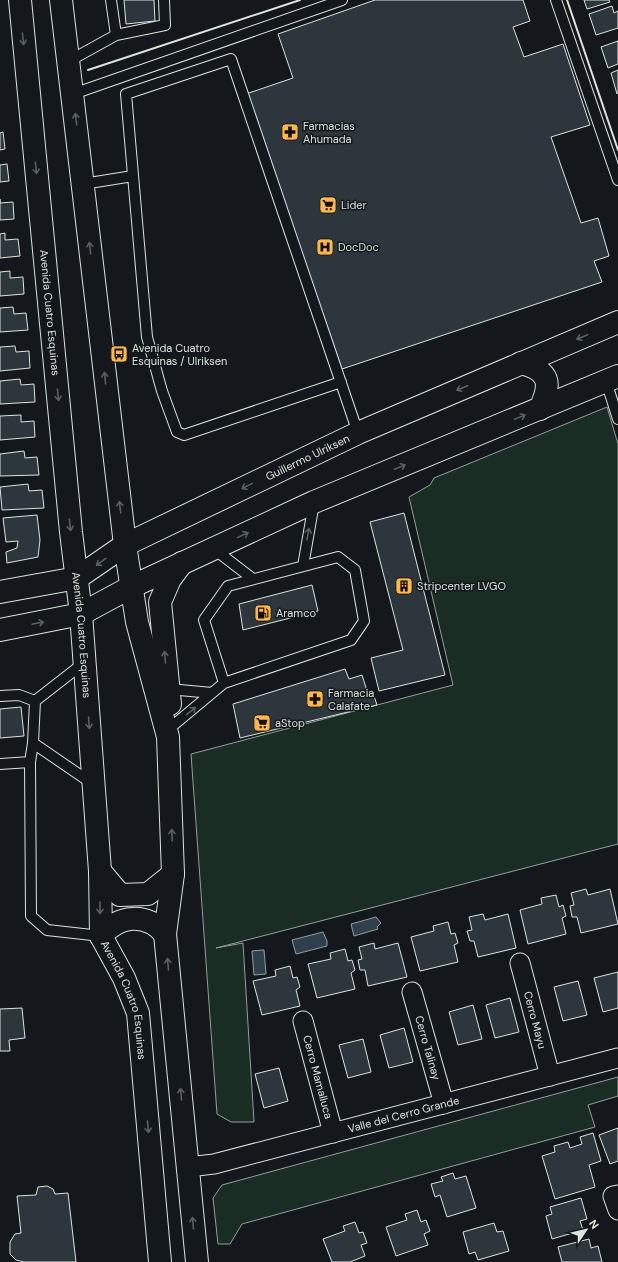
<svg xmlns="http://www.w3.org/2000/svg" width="618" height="1262" viewBox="0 0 618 1262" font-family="'DM Sans',sans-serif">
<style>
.green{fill:#1a2d24;stroke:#939e99}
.water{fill:#2f3f4d;stroke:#939e99}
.building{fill:#2c363c;stroke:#d8e6dc}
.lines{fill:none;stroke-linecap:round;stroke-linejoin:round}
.lane-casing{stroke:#d8e6dc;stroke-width:12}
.street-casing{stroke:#d8e6dc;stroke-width:21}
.secondary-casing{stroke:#d8e6dc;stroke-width:24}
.lane{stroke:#14181c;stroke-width:10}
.street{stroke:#14181c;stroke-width:19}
.secondary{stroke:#14181c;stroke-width:22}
.wall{stroke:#d8e6dc;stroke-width:2}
.oneway{stroke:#59605f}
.labels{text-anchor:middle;stroke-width:3;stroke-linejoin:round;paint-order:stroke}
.poi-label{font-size:11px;fill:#d8e6dc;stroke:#14181c;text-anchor:start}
.street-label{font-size:11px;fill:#d8e6dc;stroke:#14181c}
</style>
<rect width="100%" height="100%" fill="#14181c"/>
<path class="green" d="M 607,407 L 618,444 L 618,844 L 216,948 L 243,943 L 254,1122 L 231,1122 L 217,1114 L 191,754 L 453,685 L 409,497 L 430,485 L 434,478 Z
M 618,1077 L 618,1096 L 588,1105 L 595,1127 L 242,1224 L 230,1244 L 218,1244 L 213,1198 L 222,1185 Z"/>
<path class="water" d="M 376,917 L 381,923 L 377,927 L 378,929 L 354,936 L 351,924 Z
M 323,932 L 327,941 L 327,946 L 296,954 L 292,940 Z
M 264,950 L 266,974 L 254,975 L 252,951 Z"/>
<path class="building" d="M 124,0 L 154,0 L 155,21 L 126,24 Z
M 375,0 L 523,0 L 530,21 L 513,27 L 524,57 L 563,44 L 590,125 L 551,137 L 581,223 L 598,218 L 609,256 L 594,261 L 602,282 L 342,369 L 246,94 L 293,78 L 278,34 Z
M 584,0 L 609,0 L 610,2 L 587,9 Z
M 612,6 L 614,13 L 618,11 L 618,28 L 596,35 L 589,14 Z
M 618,41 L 618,64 L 608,68 L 601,47 Z
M 618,70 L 618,93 L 617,94 L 611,73 Z
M 3,132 L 5,149 L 0,150 L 0,133 Z
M 7,164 L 9,181 L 0,182 L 0,165 Z
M 0,199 L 0,203 L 13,202 L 14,219 L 0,220 Z
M 5,233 L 5,240 L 18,239 L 20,256 L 0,258 L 0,234 Z
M 10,271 L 10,278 L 23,277 L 24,294 L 0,296 L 0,272 Z
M 13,307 L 14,314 L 26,313 L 28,330 L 0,332 L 0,308 Z
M 15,346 L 16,352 L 29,351 L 30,368 L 0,371 L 0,347 Z
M 20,379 L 21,385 L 34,384 L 35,402 L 0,404 L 0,381 Z
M 21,415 L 21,422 L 34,421 L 35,437 L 0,440 L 0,416 Z
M 24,451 L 25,458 L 37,457 L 39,475 L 0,476 L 0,454 Z
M 28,484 L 29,491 L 42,490 L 44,508 L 2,510 L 0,487 Z
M 404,513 L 445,675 L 379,691 L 371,658 L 403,650 L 370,522 Z
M 37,515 L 40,540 L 38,557 L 7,563 L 6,552 L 17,548 L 18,541 L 6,542 L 3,518 Z
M 312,585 L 318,611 L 243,630 L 239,604 Z
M 345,669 L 349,679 L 362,675 L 368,694 L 373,693 L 377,705 L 240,738 L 233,704 Z
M 21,707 L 24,736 L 0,738 L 0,709 Z
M 586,889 L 588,895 L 610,889 L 618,924 L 581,933 L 577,917 L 572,917 L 570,906 L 574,905 L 571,893 Z
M 556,895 L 559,907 L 563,905 L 566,916 L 562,918 L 566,934 L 528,944 L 520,910 L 542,904 L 541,898 Z
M 483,914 L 485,920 L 508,914 L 516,948 L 478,957 L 474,941 L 470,941 L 467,931 L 472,930 L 469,917 Z
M 448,922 L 451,934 L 455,933 L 458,943 L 454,945 L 458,962 L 420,971 L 411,937 L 434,931 L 433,926 Z
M 374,943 L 375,949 L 398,943 L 407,977 L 368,986 L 365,970 L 360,970 L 358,960 L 362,959 L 359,947 Z
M 345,949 L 348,961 L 352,960 L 355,970 L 351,973 L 355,989 L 317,998 L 308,964 L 331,959 L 330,953 Z
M 290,966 L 293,978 L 297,977 L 300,987 L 296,990 L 300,1006 L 262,1015 L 253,981 L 276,976 L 275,970 Z
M 618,972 L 618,1008 L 603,1012 L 594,978 Z
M 578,981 L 587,1015 L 563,1021 L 554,987 Z
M 510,998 L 519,1032 L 495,1038 L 486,1005 Z
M 473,1005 L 482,1039 L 458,1045 L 449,1012 Z
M 22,1008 L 25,1038 L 9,1040 L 10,1051 L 0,1051 L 0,1009 Z
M 404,1028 L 413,1062 L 389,1068 L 380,1035 Z
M 363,1039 L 371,1072 L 348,1078 L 339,1045 Z
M 279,1068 L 288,1101 L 264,1108 L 255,1074 Z
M 618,1128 L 618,1161 L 610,1164 L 599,1135 Z
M 593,1133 L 601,1161 L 589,1165 L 595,1187 L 555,1199 L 542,1156 L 555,1152 L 554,1146 L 568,1142 L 570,1148 L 582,1144 L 580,1137 Z
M 453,1173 L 455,1179 L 466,1176 L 476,1208 L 447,1217 L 440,1195 L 435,1197 L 431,1184 L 443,1181 L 441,1177 Z
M 47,1186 L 53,1189 L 55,1194 L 68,1193 L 76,1262 L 24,1262 L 16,1260 L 10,1254 L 10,1242 L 15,1234 L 21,1233 L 17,1196 L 36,1195 L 38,1187 Z
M 581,1198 L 587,1219 L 580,1221 L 583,1230 L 552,1239 L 546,1216 L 552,1214 L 550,1207 Z
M 417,1210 L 421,1222 L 426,1220 L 430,1231 L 424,1234 L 428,1245 L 396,1256 L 386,1227 L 407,1220 L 405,1214 Z
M 355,1222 L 359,1233 L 363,1232 L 367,1243 L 361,1245 L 365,1256 L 350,1262 L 332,1262 L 323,1239 L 345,1231 L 343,1226 Z
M 494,1223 L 497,1232 L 503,1231 L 509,1251 L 478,1260 L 475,1252 L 469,1254 L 463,1232 Z
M 589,1239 L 591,1248 L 598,1246 L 602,1262 L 562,1262 L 558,1247 Z"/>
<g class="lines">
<g class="lane-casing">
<path id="lane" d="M 111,0 L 116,35
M 556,0 L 618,180
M 69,61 L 116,35 L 165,25 L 164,0
M 73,94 L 342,0
M 83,184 L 133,176
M 606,381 L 618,419
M 341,382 L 184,435 L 177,432 L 162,391 L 147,337 L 126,94 L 231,59 L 358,433
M 214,549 L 253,579
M 338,557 L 355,570 L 364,621 L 351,640 L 224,683 L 204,620 L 228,586 Z
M 303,566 L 314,503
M 169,689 L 212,693
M 0,696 L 19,695 L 35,701
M 170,728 L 224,683
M 33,743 L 93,784
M 30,762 L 31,916 L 47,930 L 101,936
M 0,764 L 30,762 L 33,743 L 35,701 L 85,662"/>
</g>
<g class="street-casing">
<g id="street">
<path id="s1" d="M 520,963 L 550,1076"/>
<path id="s2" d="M 412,992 L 444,1104"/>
<path id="s3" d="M 303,1021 L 333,1133"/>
<path id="s4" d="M 188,1167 L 214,1164 L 618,1058"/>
<path d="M 618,1195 L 613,1196 L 618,1210"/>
</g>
</g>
<g class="secondary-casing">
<g id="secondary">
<path id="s5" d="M 20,0 L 71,532 L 81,614 L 100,871 L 101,936 L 124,978 L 138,1013 L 160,1262"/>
<path d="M 61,0 L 125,545 L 137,622 L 168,737 L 173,874 L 165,934 L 197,1262"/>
<path d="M 521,363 C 550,371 552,383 540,409"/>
<path id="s6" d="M 0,592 L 77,578 L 125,545 L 358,433 L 618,322"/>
<path d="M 0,630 L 81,614 L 131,587 L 314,502 L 618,376"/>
<path d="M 170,704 L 160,602 L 170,579 L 182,563"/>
<path d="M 100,871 L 120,895 L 148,894 L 173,874"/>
<path d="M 101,936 C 119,915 146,912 165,934"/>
</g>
</g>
<use href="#lane" class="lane"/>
<use href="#street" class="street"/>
<use href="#secondary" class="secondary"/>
<path class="wall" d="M 567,0 L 618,150
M 88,70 L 300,0"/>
</g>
<defs><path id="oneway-shaft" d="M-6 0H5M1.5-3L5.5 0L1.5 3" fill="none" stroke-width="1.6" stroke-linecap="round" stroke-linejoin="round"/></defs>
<g class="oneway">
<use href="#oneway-shaft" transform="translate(23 39) rotate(84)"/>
<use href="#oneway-shaft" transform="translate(76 119) rotate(-97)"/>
<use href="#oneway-shaft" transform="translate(36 168) rotate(84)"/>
<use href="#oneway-shaft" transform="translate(90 248) rotate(-96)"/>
<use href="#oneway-shaft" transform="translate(582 337) rotate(157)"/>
<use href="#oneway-shaft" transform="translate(105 378) rotate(-96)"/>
<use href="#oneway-shaft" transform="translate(462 388) rotate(157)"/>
<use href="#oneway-shaft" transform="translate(58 395) rotate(84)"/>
<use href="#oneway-shaft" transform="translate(520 417) rotate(-22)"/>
<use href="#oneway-shaft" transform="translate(400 467) rotate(-22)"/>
<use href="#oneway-shaft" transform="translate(247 486) rotate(154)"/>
<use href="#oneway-shaft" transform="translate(120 507) rotate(-97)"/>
<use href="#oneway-shaft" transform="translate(70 525) rotate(84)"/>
<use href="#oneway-shaft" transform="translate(308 534) rotate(-80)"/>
<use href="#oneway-shaft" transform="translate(243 535) rotate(-25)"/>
<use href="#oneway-shaft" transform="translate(101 562) rotate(144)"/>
<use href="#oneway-shaft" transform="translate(38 623) rotate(-12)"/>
<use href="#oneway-shaft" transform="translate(165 657) rotate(-94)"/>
<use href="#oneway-shaft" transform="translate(191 711) rotate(-39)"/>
<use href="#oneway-shaft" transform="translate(89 723) rotate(86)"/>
<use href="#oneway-shaft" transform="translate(172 835) rotate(-92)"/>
<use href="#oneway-shaft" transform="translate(100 908) rotate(90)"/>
<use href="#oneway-shaft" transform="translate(168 964) rotate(-95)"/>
<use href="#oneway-shaft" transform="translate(181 1094) rotate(-95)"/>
<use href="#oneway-shaft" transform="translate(148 1127) rotate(85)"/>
<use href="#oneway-shaft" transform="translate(193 1223) rotate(-95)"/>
</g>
<defs>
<g id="pharmacy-square" transform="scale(0.9)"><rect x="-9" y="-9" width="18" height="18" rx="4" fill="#ffb74d" stroke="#14181c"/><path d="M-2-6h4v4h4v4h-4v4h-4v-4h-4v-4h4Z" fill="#111"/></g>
<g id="supermarket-square" transform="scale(0.9)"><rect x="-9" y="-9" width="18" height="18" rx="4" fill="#ffb74d" stroke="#14181c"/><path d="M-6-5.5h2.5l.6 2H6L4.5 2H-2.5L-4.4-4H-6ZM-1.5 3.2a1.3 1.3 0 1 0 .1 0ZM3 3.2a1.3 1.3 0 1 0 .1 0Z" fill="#111"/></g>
<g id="hospital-square" transform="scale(0.9)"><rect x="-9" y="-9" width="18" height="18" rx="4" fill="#ffb74d" stroke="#14181c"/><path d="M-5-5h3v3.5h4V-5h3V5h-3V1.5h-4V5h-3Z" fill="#111"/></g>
<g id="bus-square" transform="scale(0.9)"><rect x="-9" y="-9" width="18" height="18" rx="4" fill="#ffb74d" stroke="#14181c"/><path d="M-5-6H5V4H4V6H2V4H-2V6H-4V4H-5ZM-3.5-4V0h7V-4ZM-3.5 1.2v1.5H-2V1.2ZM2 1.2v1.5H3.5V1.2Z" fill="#111"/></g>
<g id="building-square" transform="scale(0.9)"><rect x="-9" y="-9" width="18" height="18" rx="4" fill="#ffb74d" stroke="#14181c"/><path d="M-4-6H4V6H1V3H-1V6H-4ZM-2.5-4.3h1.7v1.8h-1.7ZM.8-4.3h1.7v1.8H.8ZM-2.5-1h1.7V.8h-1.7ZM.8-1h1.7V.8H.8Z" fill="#111"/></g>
<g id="fuel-square" transform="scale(0.9)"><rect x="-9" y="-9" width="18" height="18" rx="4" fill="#ffb74d" stroke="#14181c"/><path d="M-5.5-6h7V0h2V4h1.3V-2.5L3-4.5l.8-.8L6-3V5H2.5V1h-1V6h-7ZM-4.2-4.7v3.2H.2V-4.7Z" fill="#111"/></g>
</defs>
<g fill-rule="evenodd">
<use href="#pharmacy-square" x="290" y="132"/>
<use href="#supermarket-square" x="328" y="205"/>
<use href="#hospital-square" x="325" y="247"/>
<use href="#bus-square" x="119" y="354"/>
<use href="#building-square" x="404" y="586"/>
<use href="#fuel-square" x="263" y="613"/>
<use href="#pharmacy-square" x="315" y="699"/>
<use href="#supermarket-square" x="262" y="723"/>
</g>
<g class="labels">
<g class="poi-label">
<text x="303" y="130">Farmacias<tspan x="303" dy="13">Ahumada</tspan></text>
<text x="341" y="209">Lider</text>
<text x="338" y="251">DocDoc</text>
<text x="132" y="352">Avenida Cuatro<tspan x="132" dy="13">Esquinas / Ulriksen</tspan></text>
<text x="417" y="590">Stripcenter LVGO</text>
<text x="276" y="617">Aramco</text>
<text x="328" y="697">Farmacia<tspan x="328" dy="13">Calafate</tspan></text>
<text x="275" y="727">aStop</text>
</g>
<g class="street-label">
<text dy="4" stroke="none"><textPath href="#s5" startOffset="314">Avenida Cuatro Esquinas</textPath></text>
<text dy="4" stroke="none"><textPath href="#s6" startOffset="339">Guillermo Ulriksen</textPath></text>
<text dy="4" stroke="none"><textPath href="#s5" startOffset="638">Avenida Cuatro Esquinas</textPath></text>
<text dy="4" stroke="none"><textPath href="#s5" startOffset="1009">Avenida Cuatro Esquinas</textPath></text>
<text dy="4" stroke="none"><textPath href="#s1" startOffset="59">Cerro Mayu</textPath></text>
<text dy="4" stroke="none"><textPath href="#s2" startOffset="58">Cerro Talinay</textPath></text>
<text dy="4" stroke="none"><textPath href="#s3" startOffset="58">Cerro Mamalluca</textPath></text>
<text dy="4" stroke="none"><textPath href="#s4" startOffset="222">Valle del Cerro Grande</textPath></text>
</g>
</g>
<g transform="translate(586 1230) rotate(55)" stroke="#14181c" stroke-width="3" paint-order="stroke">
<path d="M0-3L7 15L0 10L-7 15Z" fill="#d8e6dc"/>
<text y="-6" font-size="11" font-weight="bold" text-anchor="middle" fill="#d8e6dc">N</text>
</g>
</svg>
